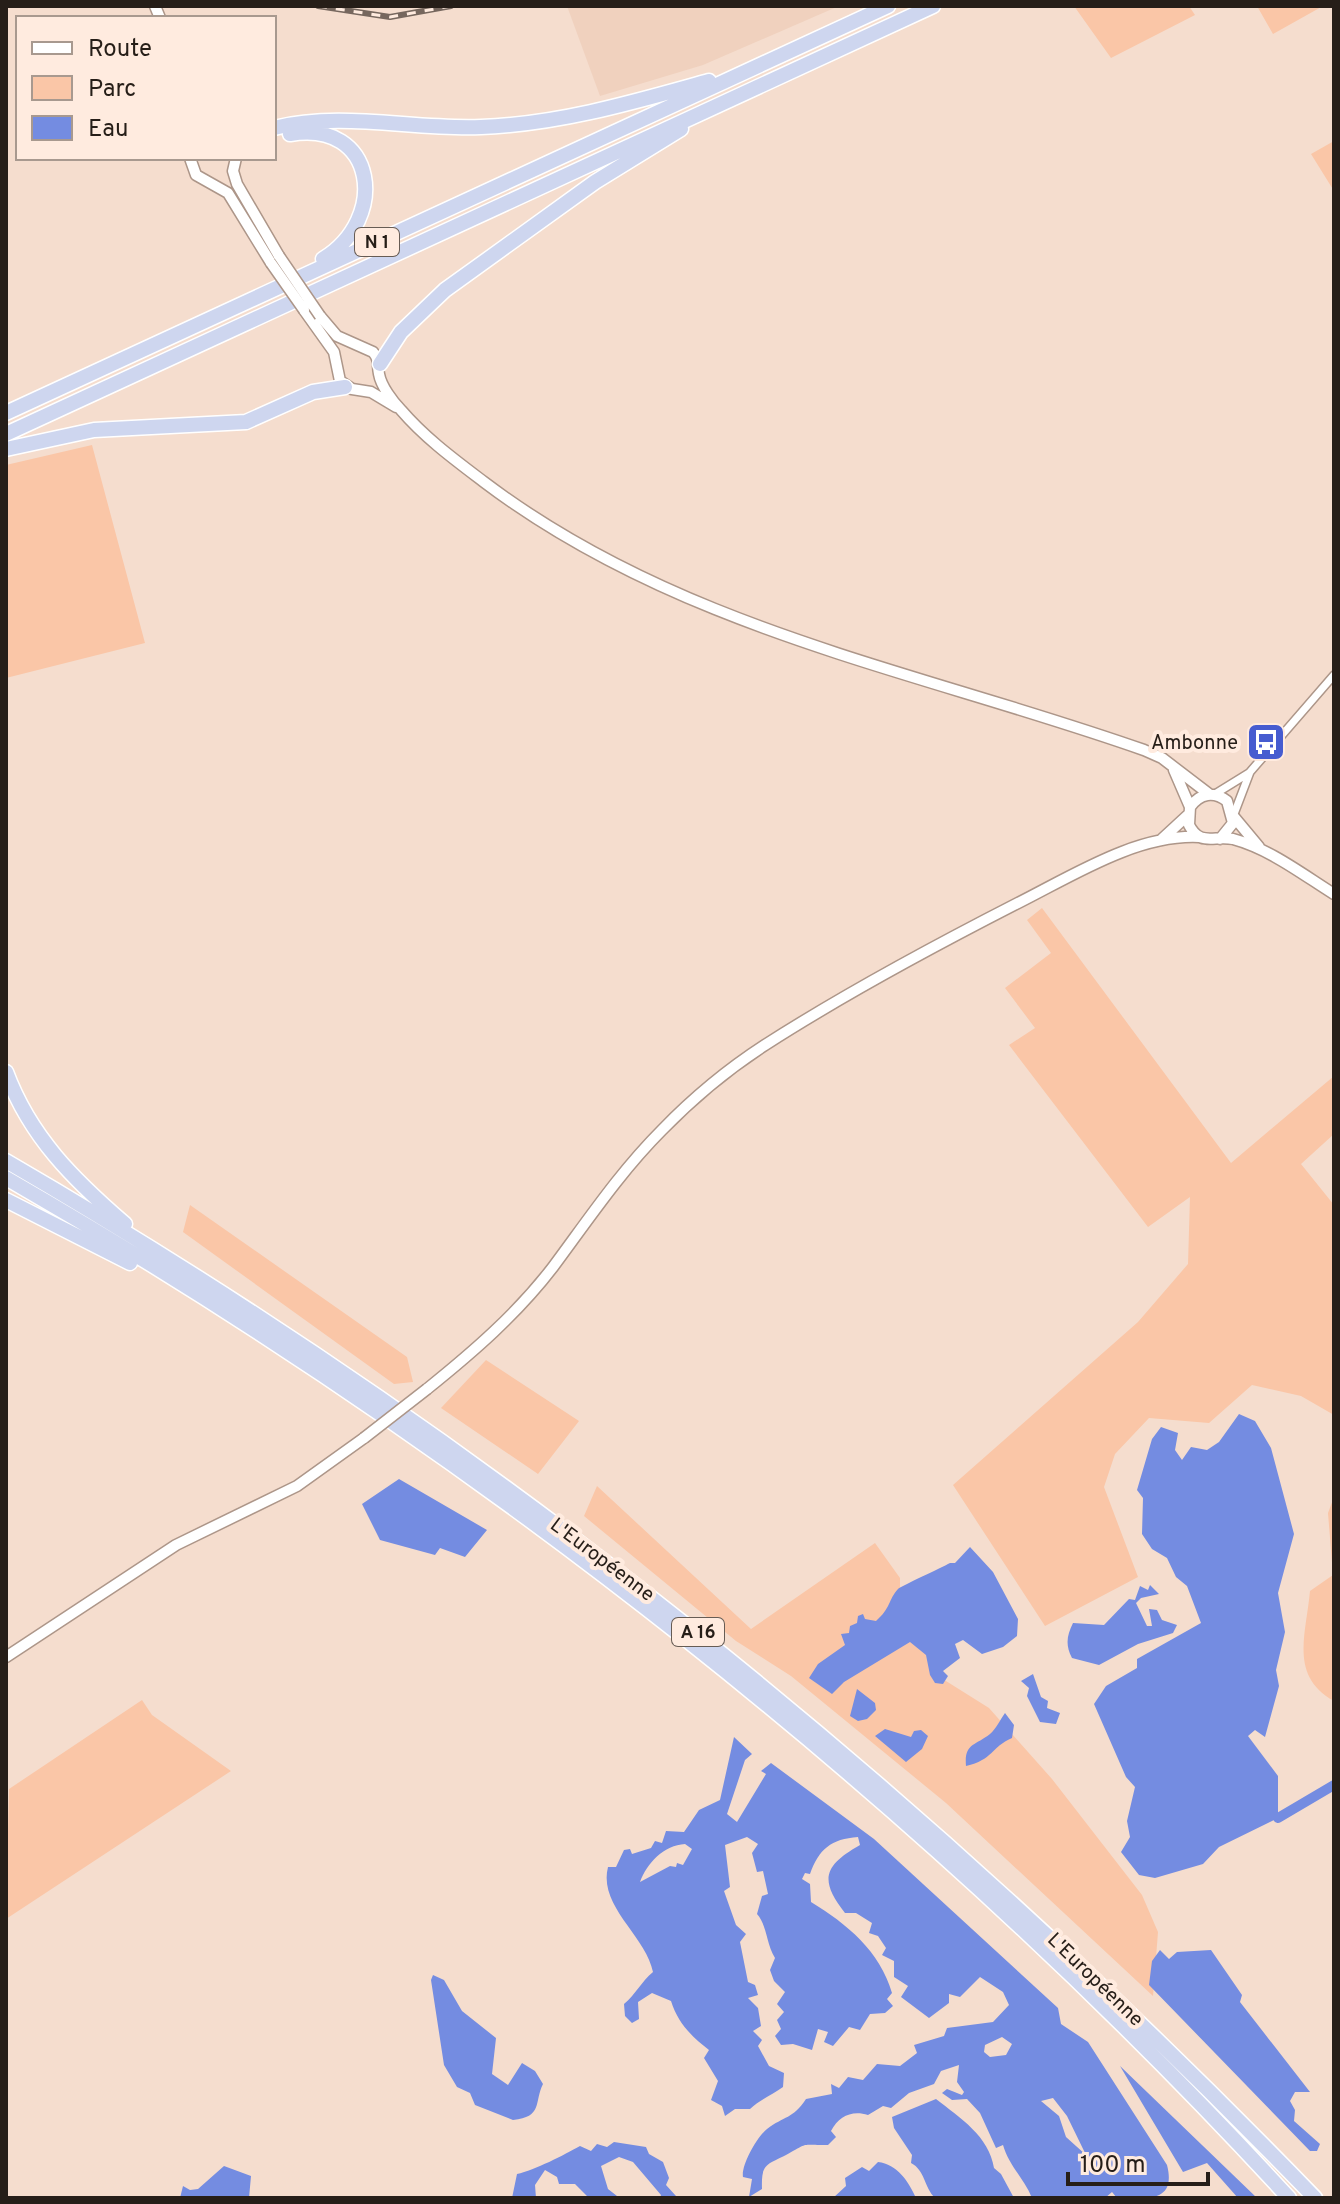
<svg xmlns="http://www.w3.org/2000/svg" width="1340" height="2204" viewBox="0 0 1340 2204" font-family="Overpass,sans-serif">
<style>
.built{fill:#f0d1be}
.green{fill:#fac6a7}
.water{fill:#748ce1;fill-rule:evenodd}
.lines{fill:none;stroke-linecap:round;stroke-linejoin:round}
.canal{stroke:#748ce1;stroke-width:10}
.street-casing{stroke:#ad9689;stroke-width:10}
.secondary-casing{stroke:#ad9689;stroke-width:13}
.highway-casing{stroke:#fff;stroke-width:17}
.street{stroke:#fff;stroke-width:7}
.secondary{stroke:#fff;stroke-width:10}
.highway{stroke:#ced6ef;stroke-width:14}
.rail-casing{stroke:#76675e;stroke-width:6}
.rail{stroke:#ffebdf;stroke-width:3;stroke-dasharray:9;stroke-linecap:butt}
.secondary-bridge-casing{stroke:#ad9689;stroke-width:13;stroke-linecap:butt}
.secondary-bridge{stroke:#fff;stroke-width:10}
.labels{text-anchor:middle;stroke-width:8;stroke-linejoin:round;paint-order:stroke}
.shield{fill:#ffebdf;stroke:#675c54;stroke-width:2}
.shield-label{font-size:18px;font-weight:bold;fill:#261e18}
.poi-label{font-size:20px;fill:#261e18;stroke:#ffebdf;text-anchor:end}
.street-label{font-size:20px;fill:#261e18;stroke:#ffebdf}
</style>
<rect width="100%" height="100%" fill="#f5ddce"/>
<path class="built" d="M 567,6 L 839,6 L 703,65 L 600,96 Z"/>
<path class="green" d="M 1074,6 L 1189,6 L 1195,15 L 1111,58 Z
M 1257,6 L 1323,6 L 1273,34 Z
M 1334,141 L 1334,191 L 1311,154 Z
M 92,445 L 145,643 L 6,678 L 6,465 Z
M 1042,908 L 1231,1163 L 1334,1076 L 1334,1134 L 1301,1164 L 1334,1205 L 1334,1415 L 1301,1396 L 1252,1385 L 1209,1423 L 1149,1418 L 1115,1454 L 1104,1487 L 1138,1577 L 1045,1626 L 953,1485 L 1138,1322 L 1188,1264 L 1190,1197 L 1148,1227 L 1009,1045 L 1035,1028 L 1005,988 L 1051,953 L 1027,920 Z
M 190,1205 L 407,1357 L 413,1382 L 394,1384 L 183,1232 Z
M 486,1360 L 579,1421 L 538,1474 L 441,1408 Z
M 597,1486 L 751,1629 L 875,1543 L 900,1578 L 900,1607 L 938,1676 L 989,1708 L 1052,1779 L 1142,1895 L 1158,1932 L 1153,1996 L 946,1803 L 791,1676 L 736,1641 L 584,1516 Z
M 1334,1497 L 1334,1701 C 1289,1676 1306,1635 1310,1591 L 1333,1575 L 1328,1513 Z
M 142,1700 L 152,1715 L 231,1771 L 6,1919 L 9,1789 Z"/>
<path class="water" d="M 1239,1414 L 1255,1421 L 1271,1448 L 1294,1534 L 1278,1593 L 1285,1632 L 1276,1670 L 1279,1686 L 1265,1737 L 1255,1730 L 1248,1736 L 1278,1776 L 1278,1818 L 1219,1847 L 1203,1864 L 1155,1878 L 1139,1875 L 1121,1852 L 1130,1837 L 1127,1821 L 1135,1787 L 1126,1777 L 1094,1704 L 1106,1686 L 1137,1668 L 1137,1659 L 1201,1623 L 1187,1586 L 1176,1577 L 1167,1558 L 1152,1549 L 1142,1534 L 1143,1498 L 1137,1490 L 1152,1439 L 1161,1427 L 1178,1433 L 1175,1450 L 1182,1460 L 1191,1447 L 1207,1450 L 1219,1442 Z
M 399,1479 L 487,1530 L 465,1557 L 440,1548 L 435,1555 L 380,1540 L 362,1504 Z
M 970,1547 L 993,1572 L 1018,1619 L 1017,1636 L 1003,1647 L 982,1654 L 963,1640 L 955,1644 L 960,1658 L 943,1671 L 948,1676 L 943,1684 L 935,1683 L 930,1675 L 926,1655 L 910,1642 L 844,1682 L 832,1694 L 809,1678 L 818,1664 L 845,1645 L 841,1634 L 849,1633 L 850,1626 L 857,1623 L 858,1616 L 863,1614 L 865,1619 L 876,1621 C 891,1608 888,1600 898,1589 C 901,1586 941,1568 950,1563 L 955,1563 Z
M 1150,1585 L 1159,1594 L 1141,1598 L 1136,1603 L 1147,1626 L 1152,1626 L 1149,1609 L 1157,1610 L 1162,1620 L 1177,1625 L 1173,1633 L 1138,1644 L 1099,1665 L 1072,1658 C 1065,1645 1067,1635 1073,1623 L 1104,1625 L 1129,1599 L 1135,1600 L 1140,1586 L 1148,1590 Z
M 1033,1674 L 1041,1697 L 1048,1701 L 1047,1708 L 1060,1713 L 1056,1724 L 1040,1722 L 1027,1696 L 1029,1688 L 1021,1681 Z
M 857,1689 L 875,1703 L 876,1710 L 867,1719 L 858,1721 L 850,1716 Z
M 1005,1713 L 1014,1725 L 1012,1738 C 991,1747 993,1760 966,1766 C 964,1743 975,1746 990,1734 C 996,1729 1000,1720 1005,1713 Z
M 885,1729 L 911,1737 L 914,1731 L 921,1730 L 928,1736 L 922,1749 L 906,1762 L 875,1736 Z
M 734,1737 L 752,1754 L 745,1760 L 727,1814 L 737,1822 L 766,1774 L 761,1771 L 771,1763 L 874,1839 L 1058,2008 L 1061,2024 L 1088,2042 L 1167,2165 C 1177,2204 1144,2198 1117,2198 L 1112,2192 L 1105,2198 L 1032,2198 C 1024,2178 1009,2166 1003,2145 L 996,2148 L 980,2113 L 967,2099 L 952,2100 L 942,2093 L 947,2089 L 962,2095 L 964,2092 L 957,2082 L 959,2065 L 941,2071 L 934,2084 L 909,2093 L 891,2108 L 883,2106 L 868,2115 C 852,2110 839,2116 831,2131 L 836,2137 L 828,2145 C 800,2145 809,2142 786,2155 C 767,2165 761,2163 762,2189 L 749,2197 L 752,2179 L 743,2177 C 741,2166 756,2138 767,2129 C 784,2116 793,2119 806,2099 L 832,2094 L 831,2084 L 839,2088 L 848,2077 L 863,2080 L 877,2064 L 900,2066 L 917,2053 L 914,2045 L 944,2036 L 947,2028 L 993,2022 L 1009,2005 L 1003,1992 L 980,1977 L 960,1997 L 949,1994 L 949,2003 L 929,2018 L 901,1997 L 908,1986 L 894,1977 L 894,1961 L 882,1955 L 886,1948 L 878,1936 L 869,1933 L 872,1923 L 856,1913 L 845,1913 C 818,1879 825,1865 860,1845 L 858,1837 C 831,1839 819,1849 810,1874 L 805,1873 L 802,1879 L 810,1884 L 811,1902 C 847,1924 880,1951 892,1993 L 887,1999 L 893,2006 L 885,2013 L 870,2014 L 860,2030 L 849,2027 L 833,2046 L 824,2042 L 828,2032 L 818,2029 L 812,2050 L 793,2044 L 781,2045 L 775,2036 L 781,2029 L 777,2020 L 784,2012 L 777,2004 L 785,1992 L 774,1981 L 770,1970 L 775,1958 C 766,1943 767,1925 757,1914 L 762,1896 L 768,1894 L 763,1871 L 757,1872 L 752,1853 L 758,1844 L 747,1837 L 725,1845 L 730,1887 L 724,1891 L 736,1925 L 746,1934 L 740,1942 L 748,1982 L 755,1985 L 758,1995 L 748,1998 L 758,2008 L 761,2026 L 753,2031 L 762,2040 L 758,2046 L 769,2066 L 784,2073 L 783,2087 C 772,2095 761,2099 750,2109 L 735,2109 L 725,2116 L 722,2106 L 711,2100 L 718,2081 L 704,2058 L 709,2050 C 691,2036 678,2023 671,2001 L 652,1993 L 638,2002 L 639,2019 L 632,2023 L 625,2016 L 624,2004 C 636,1994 641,1982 653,1972 C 646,1936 598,1906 608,1867 L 616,1867 L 624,1850 L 630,1849 L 632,1854 L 651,1848 L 655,1841 L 662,1843 L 666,1831 L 684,1832 L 699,1810 L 720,1800 ZM 685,1844 L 692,1849 L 683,1865 L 677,1863 L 676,1867 L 670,1866 L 640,1882 C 647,1863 664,1845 685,1844 ZM 1002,2037 L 1012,2044 L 1006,2055 L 990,2057 L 984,2052 L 985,2045 ZM 1053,2098 L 1067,2116 L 1086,2155 L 1066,2137 L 1059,2116 L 1041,2101 Z
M 1160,1950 L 1169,1959 L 1177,1952 L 1211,1950 L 1242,1995 L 1240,2002 L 1310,2092 L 1295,2092 L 1290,2101 L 1295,2110 L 1294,2121 L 1320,2144 L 1317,2151 L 1310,2151 L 1149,1985 L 1152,1961 Z
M 433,1975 L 444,1980 L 462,2011 L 496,2038 L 492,2074 L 508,2085 L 522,2063 L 535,2071 L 543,2084 C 534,2102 543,2117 513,2120 L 475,2105 L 470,2093 L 457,2087 L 444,2065 L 431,1980 Z
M 1120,2066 L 1257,2198 L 1238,2198 L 1207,2163 L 1183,2172 Z
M 936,2099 C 960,2118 989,2136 994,2168 L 1001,2174 L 1014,2198 L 935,2198 C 924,2187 925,2170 911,2163 L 912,2155 L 894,2128 L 892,2117 Z
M 614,2142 L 646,2147 L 649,2154 L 663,2162 L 669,2178 L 666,2185 L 676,2196 L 674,2198 L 660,2198 L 661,2195 L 633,2162 L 619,2157 L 601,2166 L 608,2189 L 617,2196 L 633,2198 L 589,2198 L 575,2184 L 559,2184 L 557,2177 L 545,2170 L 535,2185 L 536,2198 L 512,2198 L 517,2174 C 535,2170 564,2155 580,2146 L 591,2151 L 597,2144 L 607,2147 Z
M 878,2162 C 897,2164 909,2182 916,2198 L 833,2198 L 846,2186 L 845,2178 L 862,2167 L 869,2171 Z
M 224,2166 L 251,2176 L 249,2198 L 180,2198 L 183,2186 L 190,2190 L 198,2189 Z"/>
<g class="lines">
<path class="canal" d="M 1278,1818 L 1334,1785"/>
<g class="street-casing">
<path id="street" d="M 1215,794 L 1249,773
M 1234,814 L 1250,772 L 1334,675"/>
</g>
<g class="secondary-casing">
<path id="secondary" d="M 155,6 L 160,18
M 190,158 L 196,175 L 228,193 L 271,263
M 236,158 L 233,171 L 237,184 L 279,256
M 304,310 L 334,352 L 340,381 L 352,389 L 371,392 L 396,407
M 320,316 L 337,336 L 373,352 C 380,360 377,365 379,374 C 381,386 393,402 401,410 C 425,438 455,460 484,482 C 680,630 917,670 1144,750 L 1162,758 L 1209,794
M 1174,770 L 1190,807 L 1189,825 C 1200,847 1214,835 1233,839 C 1270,849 1302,874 1334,894
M 1190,807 C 1200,793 1214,791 1227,801 L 1233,823 L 1220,839
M 1234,817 L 1259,847
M 1162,839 L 1188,815
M 427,1389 C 473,1352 517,1314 553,1267 C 588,1220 620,1172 662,1130 C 693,1098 728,1069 765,1045 C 846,993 932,947 1018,903 C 1072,876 1137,834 1199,837
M 6,1657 L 176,1545 L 297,1486 L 364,1438"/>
</g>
<g class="highway-casing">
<path id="highway" d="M 274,128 C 343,111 412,130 481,127 C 560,124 634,102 709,81
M 290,134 C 377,119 389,219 323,259
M 380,364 L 401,332 L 445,290 L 595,182 L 681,129
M 6,413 L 888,6
M 6,434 L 933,6
M 6,449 L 94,430 L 246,422 L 313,392 L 345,387
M 6,1072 C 30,1137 74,1180 125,1224
M 6,1161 C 497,1446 921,1791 1315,2198
M 6,1178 C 475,1448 923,1799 1289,2198
M 6,1200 L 130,1263"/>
</g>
<use href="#street" class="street"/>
<use href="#secondary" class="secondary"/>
<use href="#highway" class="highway"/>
<g class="rail-casing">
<path id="rail" d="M 318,6 L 390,17 L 451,6"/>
</g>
<use href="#rail" class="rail"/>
<g class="secondary-bridge-casing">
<path id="secondary-bridge" d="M 279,256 L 320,316
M 271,263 L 304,310
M 364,1438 L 427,1389"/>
</g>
<use href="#secondary-bridge" class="secondary-bridge"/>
</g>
<defs>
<g id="bus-square" transform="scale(2)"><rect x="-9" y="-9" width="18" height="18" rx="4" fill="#465cd0" stroke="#ffebdf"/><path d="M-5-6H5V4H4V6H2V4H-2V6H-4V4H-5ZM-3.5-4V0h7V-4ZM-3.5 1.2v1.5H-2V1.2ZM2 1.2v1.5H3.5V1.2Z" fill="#fff"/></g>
</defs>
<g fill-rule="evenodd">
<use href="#bus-square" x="1266" y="742"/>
</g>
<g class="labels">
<g class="shield">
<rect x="355" y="228" width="44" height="28" rx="6"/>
<rect x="672" y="1618" width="52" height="28" rx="6"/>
</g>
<g class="shield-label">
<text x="377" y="248">N 1</text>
<text x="698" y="1638">A 16</text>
</g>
<g class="poi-label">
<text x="1238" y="749">Ambonne</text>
</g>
<g class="street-label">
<text transform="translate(603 1559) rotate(37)" y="7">L'Européenne</text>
<text transform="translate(1096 1979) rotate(44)" y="7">L'Européenne</text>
</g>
</g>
<rect width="1340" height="2204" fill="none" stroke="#261e18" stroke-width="16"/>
<rect x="16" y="16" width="260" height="144" fill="#ffebdf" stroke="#a8998f" stroke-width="2"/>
<rect x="32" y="42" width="40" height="12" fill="#ffffff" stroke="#a8998f" stroke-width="2"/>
<text x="88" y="56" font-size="24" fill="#261e18">Route</text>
<rect x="32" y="76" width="40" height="24" fill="#fac6a7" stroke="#a8998f" stroke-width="2"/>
<text x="88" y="96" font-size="24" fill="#261e18">Parc</text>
<rect x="32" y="116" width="40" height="24" fill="#748ce1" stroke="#a8998f" stroke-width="2"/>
<text x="88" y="136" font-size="24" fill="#261e18">Eau</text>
<path d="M1068 2172v12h140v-12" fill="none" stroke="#261e18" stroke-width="4"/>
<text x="1080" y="2172" font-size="24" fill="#261e18" stroke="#ffebdf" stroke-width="6" paint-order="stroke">100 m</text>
</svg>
